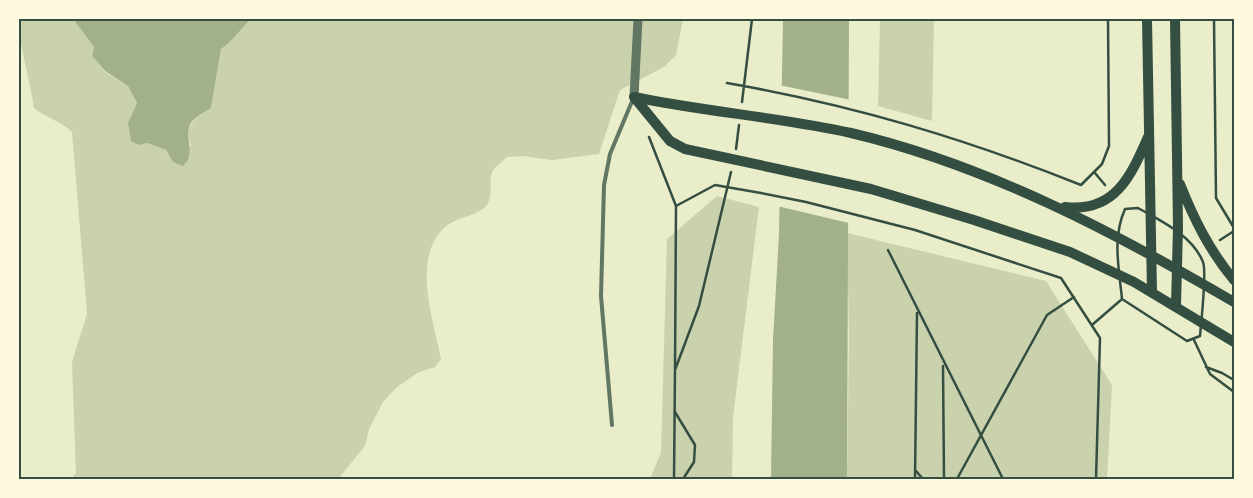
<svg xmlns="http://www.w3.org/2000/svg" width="1253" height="498" viewBox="0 0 1253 498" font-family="Roboto,sans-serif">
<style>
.green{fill:#cad2ad}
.water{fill:#a3b18a}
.pier{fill:#e9edc9}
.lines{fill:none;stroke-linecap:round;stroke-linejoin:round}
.path{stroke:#344e41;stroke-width:2.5}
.service{stroke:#617663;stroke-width:4}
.tertiary{stroke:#617663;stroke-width:9}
.secondary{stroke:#344e41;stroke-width:10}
.neatline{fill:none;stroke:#344e41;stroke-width:2}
</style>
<rect width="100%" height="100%" fill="#e9edc9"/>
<path class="green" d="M 19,19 L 73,19 L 94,47 L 92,56 L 105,72 L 128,86 L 137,103 L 128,123 L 139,145 L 147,143 L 166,150 L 168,155 L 191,146 C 184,124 195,119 211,108 L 221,49 C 233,41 240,28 251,19 L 683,19 L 676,55 L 664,67 L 620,90 L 599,154 L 552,160 L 523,156 L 507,157 C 503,161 496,166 493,170 C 487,181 495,197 485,207 C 474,217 455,217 444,228 C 411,260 434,321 441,359 L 435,367 L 419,372 L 397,387 L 383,402 L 369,429 L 365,446 L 338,479 L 71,479 L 76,473 L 72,362 L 87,314 L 72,132 C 61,121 46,118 34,108 C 30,78 19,49 19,19 Z
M 880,19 L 934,19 L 932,121 L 878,106 Z
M 717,196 L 759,207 L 733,417 L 732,479 L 650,479 L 661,452 L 667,239 Z
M 847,233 L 1046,281 L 1112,385 L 1107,479 L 847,479 L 849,337 Z"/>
<path class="water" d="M 73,19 L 251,19 C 240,29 233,41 221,49 L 211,108 C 205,112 195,117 191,123 C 183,137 197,153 183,166 L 173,162 L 166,150 L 147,143 L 139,145 L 131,141 L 128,123 L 137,103 L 128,86 L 105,71 L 92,56 L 94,47 Z
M 783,19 L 849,19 L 847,479 L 771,479 L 773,340 L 779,234 Z"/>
<path class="pier" d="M 779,85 L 851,100 L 849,223 L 777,206 Z"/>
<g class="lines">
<path class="path" d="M 1214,19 L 1216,198 L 1234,228
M 727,83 C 853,105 963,138 1081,185 L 1102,164 L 1109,146 L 1108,19
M 742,102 L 752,19
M 649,137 L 676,206 L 675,369
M 736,149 L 739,125
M 1095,173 L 1105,185
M 676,206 L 715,185 L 761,193 L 806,202 L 915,230 L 1061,278 L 1100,338 L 1096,479
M 1138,208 C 1161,221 1192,235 1203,262 C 1207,272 1201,323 1200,336 L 1187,341 L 1122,299 C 1119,268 1112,238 1125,209 Z
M 1220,240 L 1234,231
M 888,250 L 1003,479
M 1092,325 L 1122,299
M 1194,340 L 1210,374 L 1234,392
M 943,366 L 944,479
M 1206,367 L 1222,373 L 1234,380
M 675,412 L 695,445 L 694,462 L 683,479
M 916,471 L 923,479
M 674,479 L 675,370 L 699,306 L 731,172
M 915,479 L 917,313
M 957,479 L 1047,315 L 1074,297"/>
<path class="service" d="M 612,425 L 601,296 L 604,185 L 610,154 L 633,99"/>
<path class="tertiary" d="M 634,97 L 638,19"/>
<path class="secondary" d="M 1147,19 L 1152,292
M 1175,19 L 1178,227 L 1176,306
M 634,97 L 670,141 L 685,149 L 871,189 L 974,220 L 1070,252 L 1134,282 L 1234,342
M 634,97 C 706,112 779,117 851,133 C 987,165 1114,232 1234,302
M 1180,184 C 1194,219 1209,250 1234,280
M 1065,207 C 1115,213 1131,176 1148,137"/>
</g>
<rect width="1253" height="498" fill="none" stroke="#fefae0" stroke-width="40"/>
<rect x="20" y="20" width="1213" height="458" class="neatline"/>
</svg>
